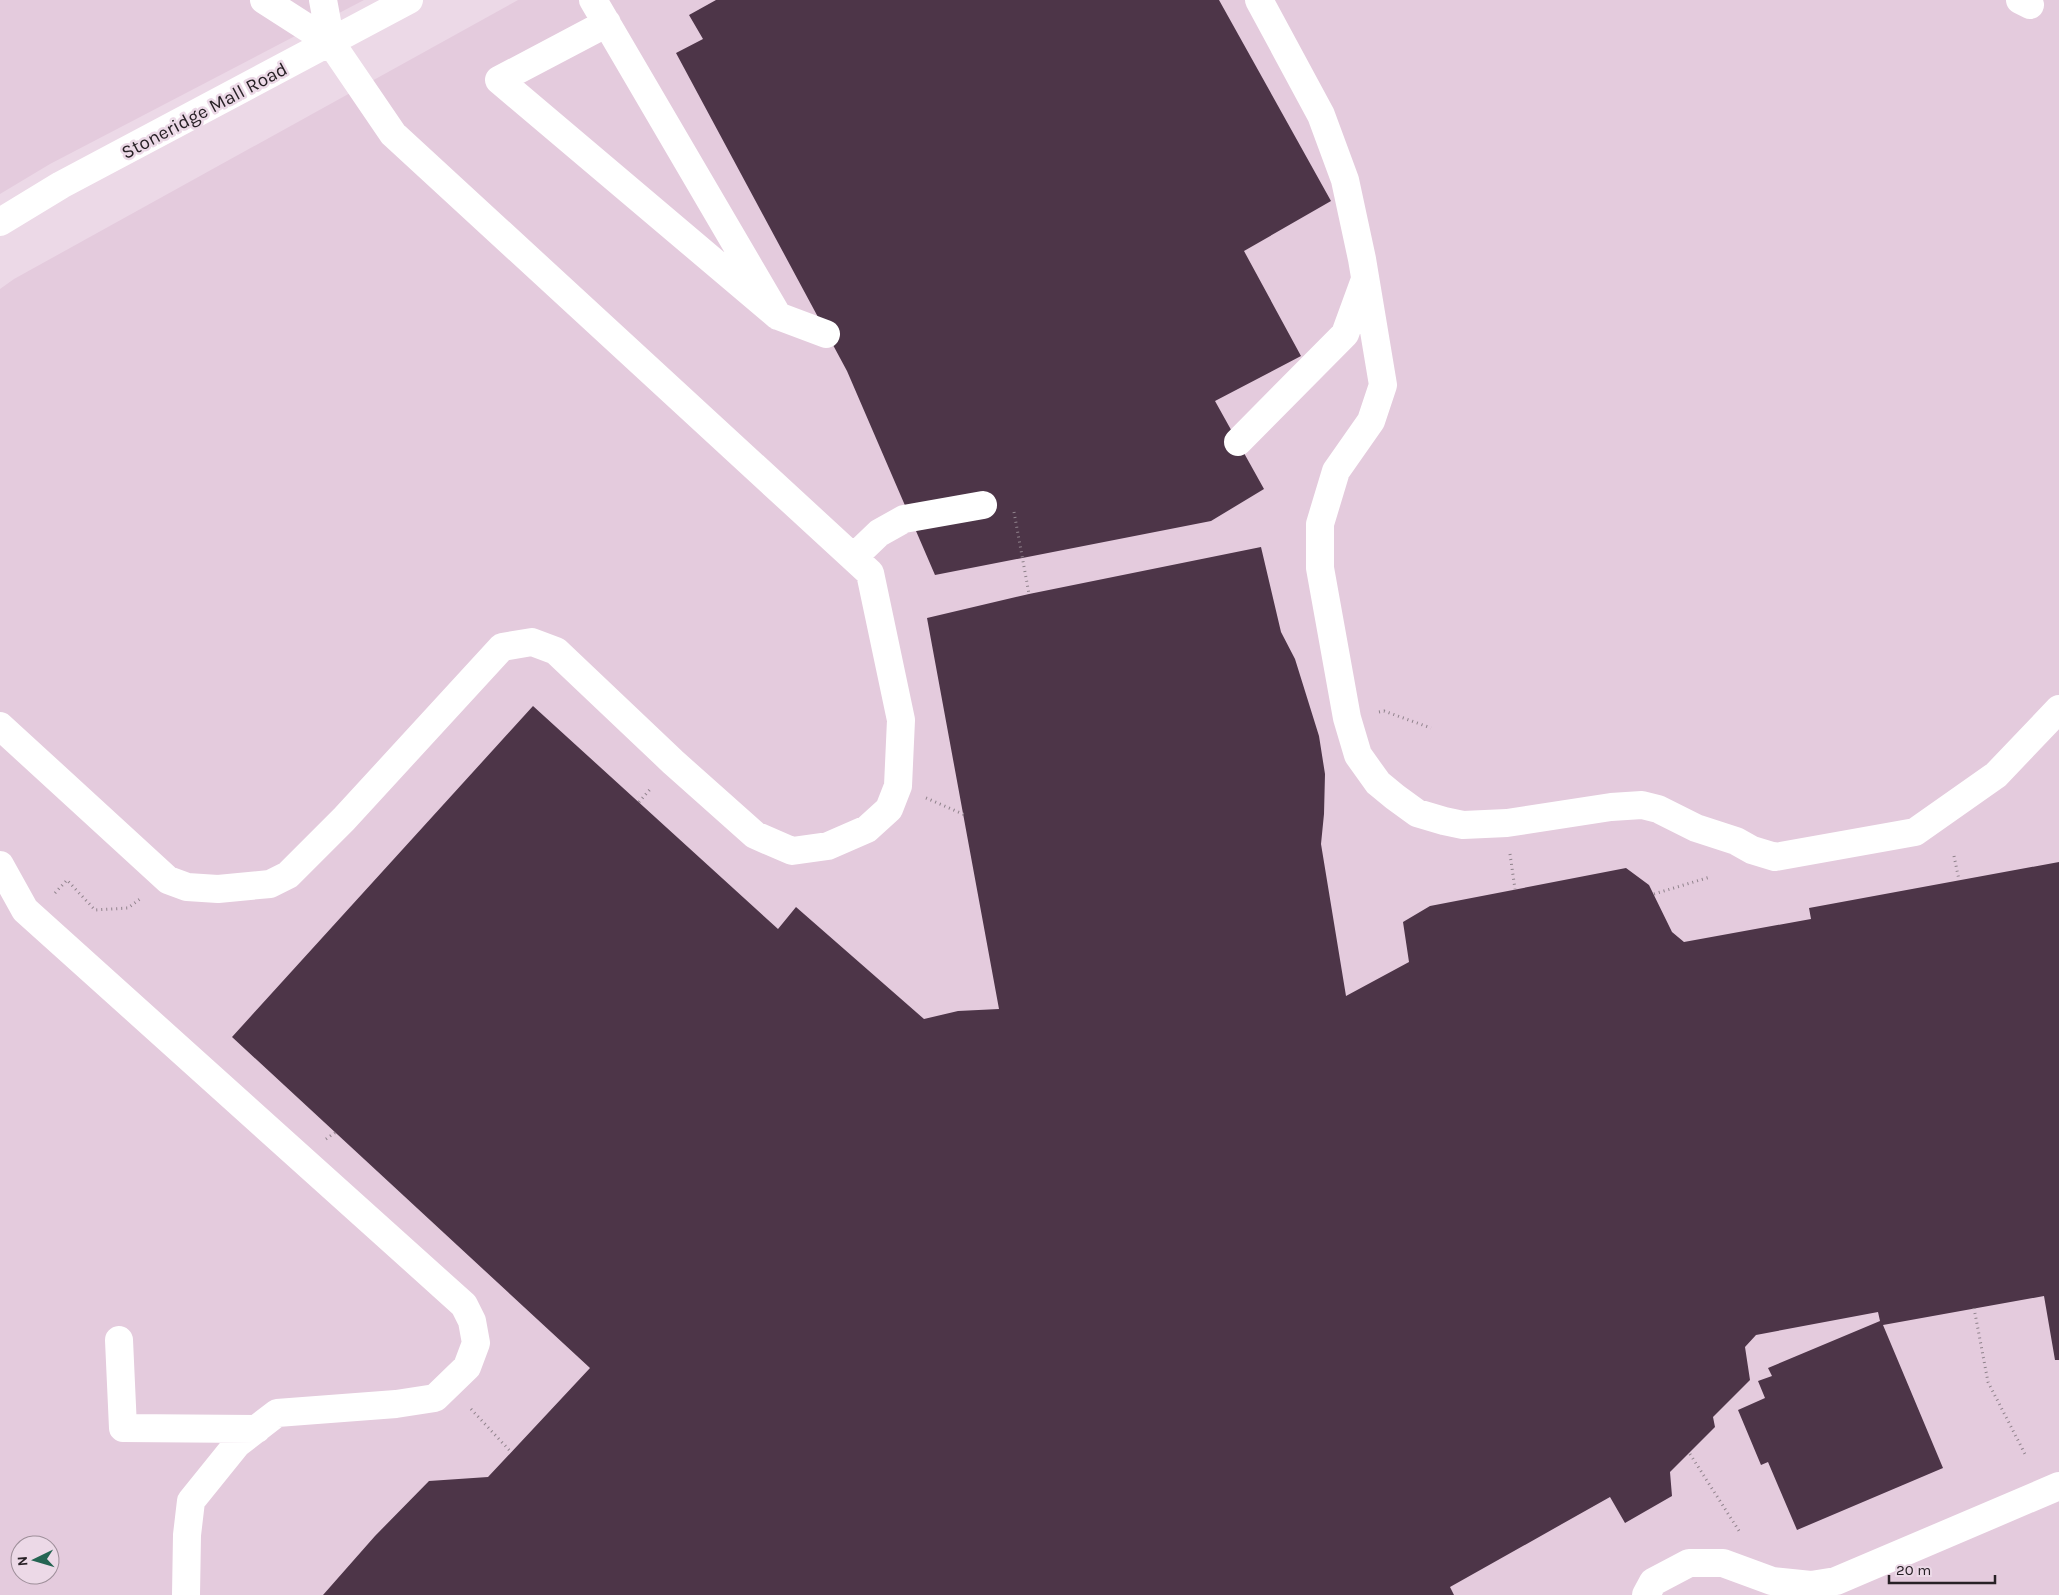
<svg xmlns="http://www.w3.org/2000/svg" width="2059" height="1595" viewBox="0 0 2059 1595" font-family="Karla,sans-serif">
<style>
.built{fill:#e4cbdd;fill-rule:evenodd}
.building{fill:#4d3548}
.lines{fill:none;stroke-linecap:round;stroke-linejoin:round}
.path{stroke:#90838c;stroke-width:3;stroke-dasharray:1 4;stroke-linecap:butt}
.minor{stroke:#fff;stroke-width:28}
.labels{text-anchor:middle;stroke-width:5;stroke-linejoin:round;paint-order:stroke}
.street-label{font-size:19px;fill:#282126;stroke:#ecd9e7}
</style>
<rect width="100%" height="100%" fill="#ecd9e7"/>
<path class="built" d="M 0,0 L 364,0 L 50,164 L 0,194 Z
M 518,0 L 2059,0 L 2059,1595 L 0,1595 L 0,289 L 14,279 ZM 20,1545 L 50,1545 L 50,1575 L 20,1575 Z"/>
<path class="building" d="M 716,0 L 1219,0 L 1331,201 L 1244,251 L 1301,356 L 1215,401 L 1264,489 L 1211,521 L 935,575 L 847,371 L 676,53 L 703,39 L 689,15 Z
M 1261,547 L 1281,632 L 1295,659 L 1319,736 L 1325,774 L 1324,814 L 1321,844 L 1346,996 L 1409,962 L 1403,922 L 1430,906 L 1626,868 L 1649,885 L 1672,932 L 1684,942 L 1811,919 L 1809,908 L 2059,862 L 2059,1360 L 2055,1360 L 2044,1296 L 1883,1325 L 1943,1468 L 1797,1530 L 1768,1462 L 1761,1465 L 1738,1410 L 1765,1398 L 1758,1381 L 1772,1376 L 1768,1368 L 1880,1321 L 1878,1312 L 1756,1335 L 1745,1347 L 1750,1380 L 1713,1417 L 1715,1427 L 1670,1472 L 1672,1496 L 1625,1523 L 1610,1497 L 1450,1587 L 1454,1595 L 323,1595 L 375,1536 L 429,1481 L 488,1477 L 590,1368 L 232,1037 L 533,706 L 778,929 L 796,907 L 924,1019 L 958,1011 L 999,1009 L 927,618 L 1029,594 Z"/>
<g class="lines">
<path class="path" d="M 1014,512 L 1029,594
M 1379,712 L 1384,711 L 1431,728
M 926,798 L 965,815
M 639,802 L 652,787
M 1510,854 L 1515,889
M 1954,856 L 1959,880
M 55,893 L 67,880 L 95,910 L 128,908 L 140,899
M 1654,894 L 1710,877
M 326,1139 L 336,1132
M 1974,1308 L 1988,1382 L 2025,1454
M 471,1409 L 511,1452
M 1690,1454 L 1741,1534"/>
<path class="minor" d="M 264,0 L 331,43
M 593,0 L 778,316 L 826,334
M 1259,0 L 1321,115 L 1345,180 L 1362,259 L 1383,385 L 1371,421 L 1336,471 L 1320,524 L 1320,568 L 1347,718 L 1358,755 L 1378,783 L 1395,797 L 1417,813 L 1444,821 L 1463,825 L 1507,823 L 1611,807 L 1642,805 L 1658,809 L 1696,828 L 1736,841 L 1752,850 L 1775,857 L 1915,832 L 1996,775 L 2059,709
M 2020,0 L 2030,5
M 607,23 L 499,80 L 778,316
M 0,222 L 61,185 L 409,0
M 1238,442 L 1345,334 L 1364,282
M 854,557 L 879,533 L 904,519 L 983,505
M 0,726 L 168,880 L 187,887 L 218,889 L 270,884 L 288,875 L 344,819 L 502,647 L 532,642 L 556,651 L 673,762 L 755,835 L 792,851 L 828,846 L 867,829 L 889,809 L 898,786 L 901,720 L 870,573 L 393,134 L 331,43 L 323,0
M 0,865 L 25,910 L 464,1305 L 472,1321 L 476,1343 L 467,1367 L 435,1398 L 396,1404 L 277,1413 L 237,1444 L 191,1501 L 187,1535 L 186,1595
M 119,1340 L 123,1428 L 257,1429
M 1646,1595 L 1653,1582 L 1689,1563 L 1723,1563 L 1772,1581 L 1811,1585 L 1836,1581 L 2059,1486"/>
</g>
<g class="labels">
<g class="street-label">
<text transform="translate(204 110) rotate(-28)" y="7">Stoneridge Mall Road</text>
</g>
</g>
<g transform="translate(35 1560) rotate(265)"><circle r="24" fill="#ecd9e7" stroke="#9e8f9a"/>
<path d="M0-4L9 19L0 12L-9 19Z" fill="#246452"/>
<text y="-8" font-size="14" font-weight="bold" text-anchor="middle" fill="#282126">N</text>
</g>
<path d="M1889 1575v8h106v-8" fill="none" stroke="#282126" stroke-width="2.5"/>
<text x="1896" y="1575" font-size="15" fill="#282126" stroke="#ecd9e7" stroke-width="4" paint-order="stroke">20 m</text>
</svg>
